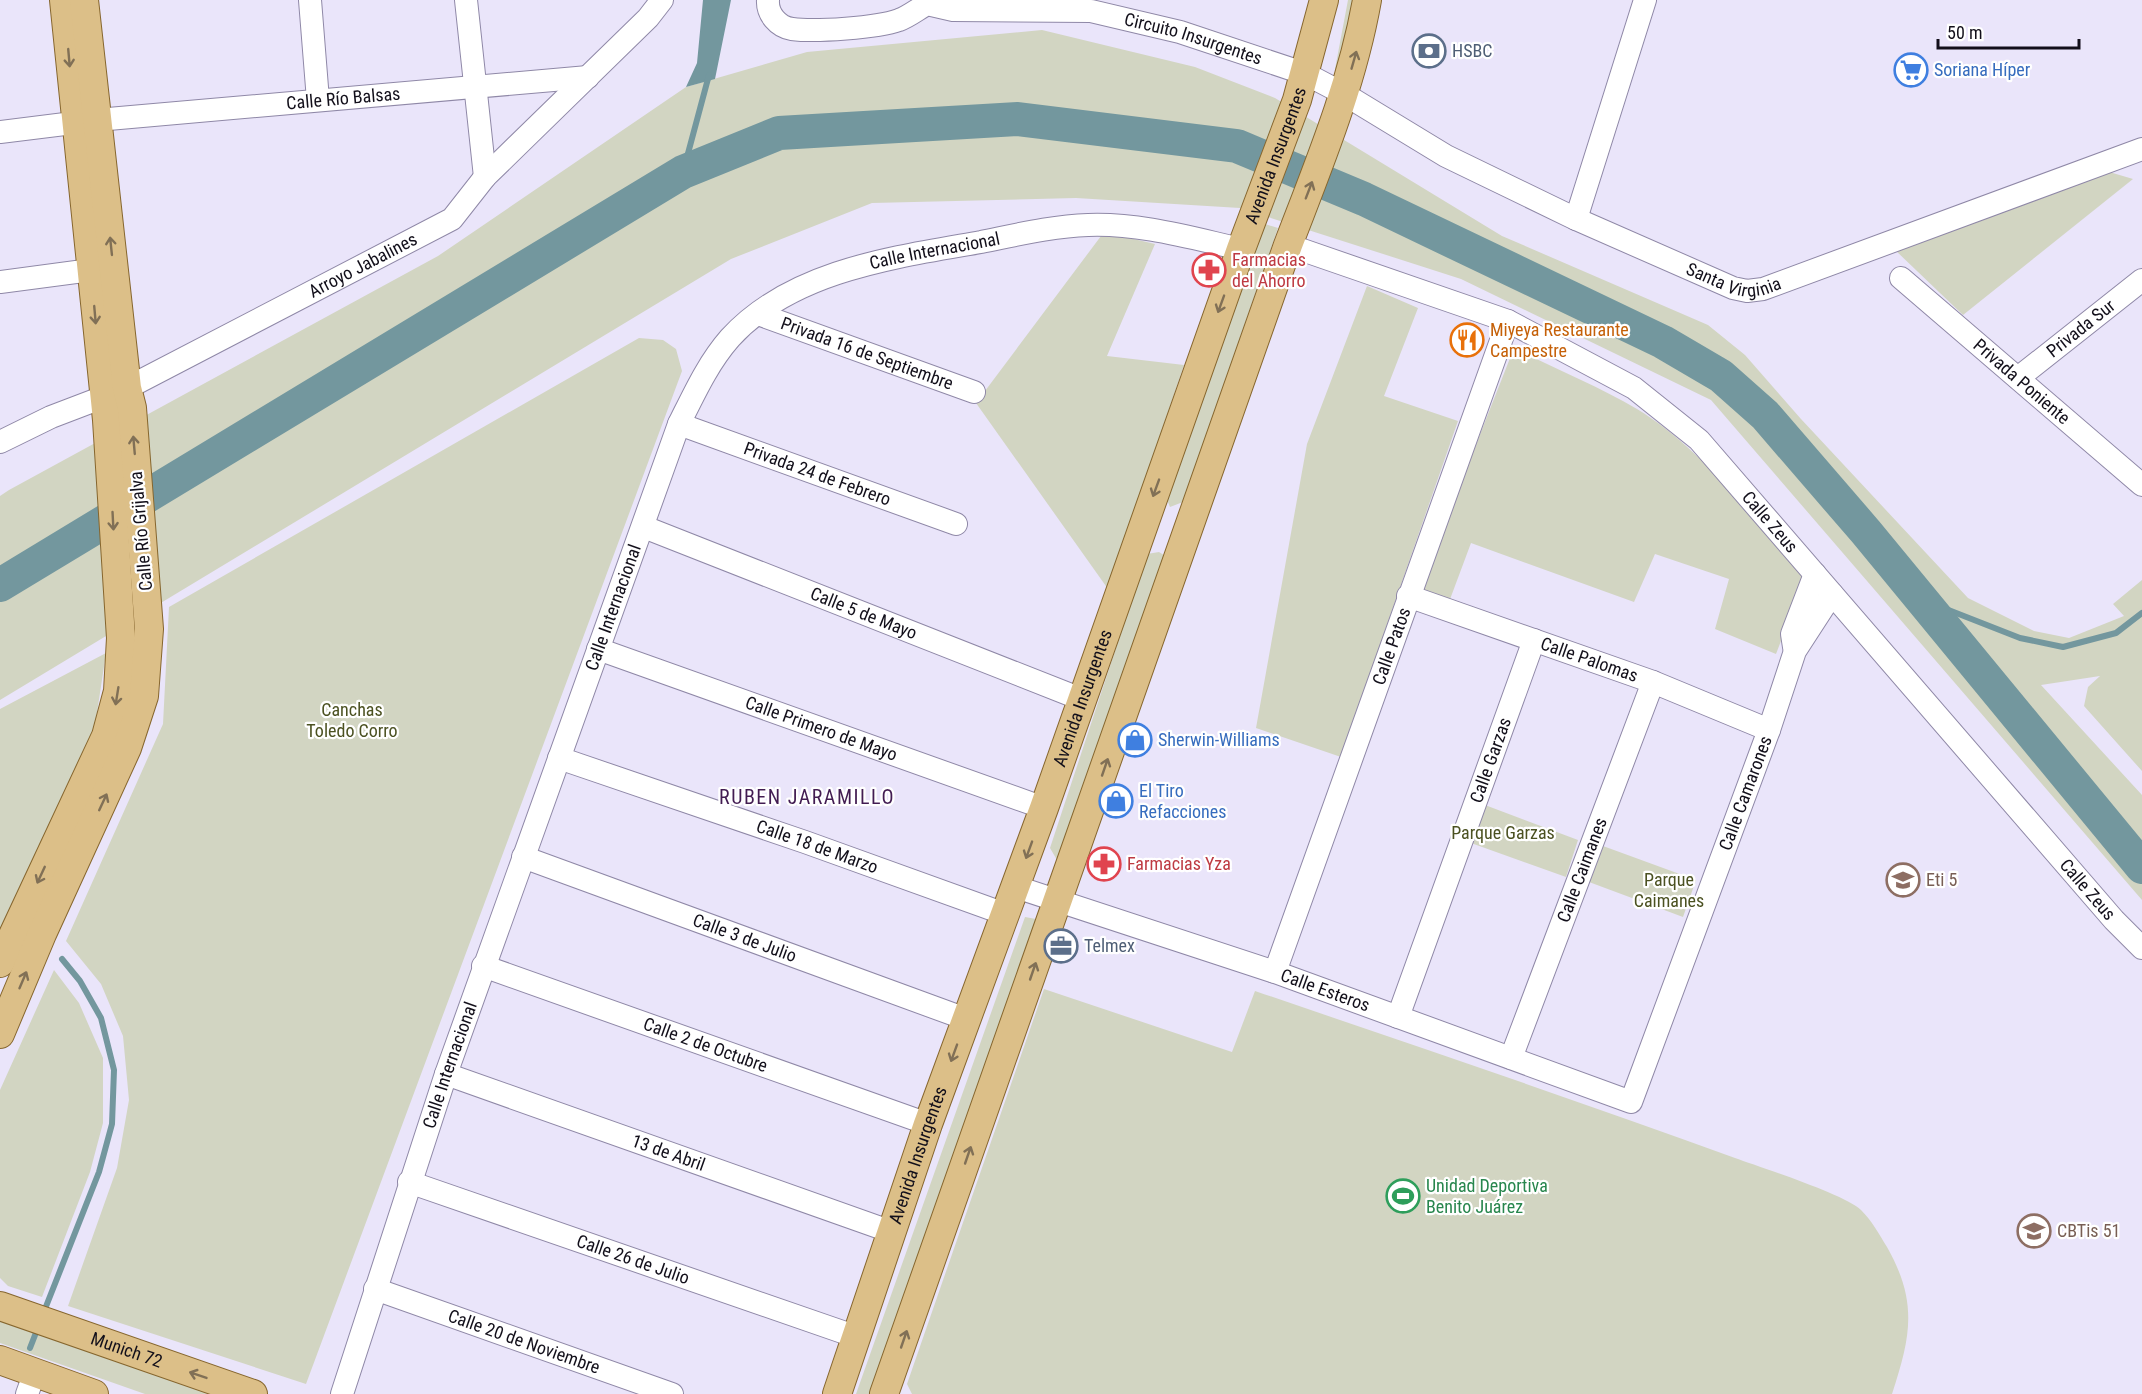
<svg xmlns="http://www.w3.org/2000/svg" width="2142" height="1394" viewBox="0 0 2142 1394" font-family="'Roboto Condensed',sans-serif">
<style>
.green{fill:#d2d5c2}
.water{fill:#73979e}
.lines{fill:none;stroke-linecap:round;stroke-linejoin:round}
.stream{stroke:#73979e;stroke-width:6}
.river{stroke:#73979e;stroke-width:34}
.minor-casing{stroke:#8f88a7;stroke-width:24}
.major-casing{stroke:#86662e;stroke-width:30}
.minor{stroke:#fff;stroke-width:22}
.major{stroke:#dcbf88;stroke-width:28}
.oneway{stroke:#817056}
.labels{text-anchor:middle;stroke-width:4.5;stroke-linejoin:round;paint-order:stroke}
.street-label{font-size:18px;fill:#120f1a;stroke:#fff}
.service-label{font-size:18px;fill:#4e5e75;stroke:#fff;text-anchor:start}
.shop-label{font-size:18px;fill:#366cbe;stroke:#fff;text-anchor:start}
.health-label{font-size:18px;fill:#be3a42;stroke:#fff;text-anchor:start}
.food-label{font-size:18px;fill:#c56008;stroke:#fff;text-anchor:start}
.park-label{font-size:18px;fill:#4b5121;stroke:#fff}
.education-label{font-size:18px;fill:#785e54;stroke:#fff;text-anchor:start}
.leisure-label{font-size:18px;fill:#27864d;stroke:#fff;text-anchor:start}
.neighbourhood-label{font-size:20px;letter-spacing:1.5px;fill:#421c52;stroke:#fff}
</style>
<rect width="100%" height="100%" fill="#eae5fa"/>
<path class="green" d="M 1348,0 L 1362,0 L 1345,69 L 1335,69 Z
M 1042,30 L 1195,67 L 1275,98 L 1502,236 L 1708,325 L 1745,355 L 1801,419 L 1968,598 L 2034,631 L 2069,638 L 2124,616 L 2113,604 L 2142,580 L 2142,771 L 2084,706 L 2088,687 L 2100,676 L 2041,685 L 2142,795 L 2142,900 L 1711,400 L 1461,279 L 1240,208 L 1076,198 L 872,203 L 731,259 L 0,700 L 0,496 L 9,490 L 438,256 L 686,87 L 807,52 Z
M 2106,171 L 2133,179 L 1963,315 L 1894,249 Z
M 1262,223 L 1278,228 L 1183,502 L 1170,507 L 1165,495 Z
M 1104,232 L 1155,244 L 1107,356 L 1184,365 L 1108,589 L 976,403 Z
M 1367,286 L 1418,308 L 1384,396 L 1458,421 L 1341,757 L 1256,728 L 1307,444 Z
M 639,338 L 663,340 L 676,349 L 682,371 L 306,1384 L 68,1306 L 117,1168 L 129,1100 L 123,1036 L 101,984 L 66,941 L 163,724 L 169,607 Z
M 1514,348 C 1554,368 1598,386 1637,409 C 1699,446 1759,522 1805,578 L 1776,654 L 1715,629 L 1729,579 L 1655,554 L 1634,602 L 1471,543 L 1449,602 L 1418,592 Z
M 1159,552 L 1170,559 L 1057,860 L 1050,848 L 1147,554 Z
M 106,653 L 95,726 L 0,944 L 0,709 Z
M 1485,805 L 1578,840 L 1566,877 L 1471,843 Z
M 1603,846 L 1696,880 L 1683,917 L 1589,882 Z
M 1025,917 L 1036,919 L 1045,924 L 876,1394 L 856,1394 Z
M 54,970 L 79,1003 L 103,1058 L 103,1123 L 90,1172 L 42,1297 L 8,1286 L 0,1278 L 0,1090 Z
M 1044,989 L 1232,1052 L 1255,991 C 1416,1046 1576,1100 1735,1158 C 1760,1167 1846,1195 1861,1210 C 1872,1221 1879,1234 1887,1247 C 1918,1302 1911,1336 1892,1394 L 912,1394 L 907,1384 Z
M 0,1316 L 216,1394 L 145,1394 L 0,1343 Z"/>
<path class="water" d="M 703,0 L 731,0 L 715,79 L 686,87 L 697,63 Z"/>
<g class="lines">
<path class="stream" d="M 683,172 L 709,75
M 1923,600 L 2020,638 L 2063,647 L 2116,633 L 2142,613
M 45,1309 L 99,1172 L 112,1124 L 114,1070 L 101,1018 L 80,981 L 62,959
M 30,1348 L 37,1330"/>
<path class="river" d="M 0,585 L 683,172 L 779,133 L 1018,119 L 1237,146 L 1364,199 L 1663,342 L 1721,376 L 1765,415 L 1866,532 L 2142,867"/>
<g class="minor-casing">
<g id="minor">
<path d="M 310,0 L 318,100"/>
<path d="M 466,0 L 485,177"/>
<path id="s1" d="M 768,0 C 767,14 778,27 792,29 C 815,32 877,28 899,20 C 908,17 918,9 927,4 L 953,10 L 1091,11 L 1180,32 L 1306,74 L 1344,94 L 1446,156 L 1576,219 L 1733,288 L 1747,291 L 1763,289 L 2142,149"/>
<path id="s2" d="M 0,132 L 97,120 L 588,77"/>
<path d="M 1576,219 L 1645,0"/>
<path id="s3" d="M 1288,245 L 1508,321 L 1634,388 L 1699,440 L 2114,920 L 2142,948"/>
<path id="s4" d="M 1901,278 L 2142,485"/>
<path d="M 0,282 L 91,270"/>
<path id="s5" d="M 758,314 L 974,392"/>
<path id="s6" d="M 2018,378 L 2142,280"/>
<path id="s7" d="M 679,424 L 956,524"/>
<path id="s8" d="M 0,442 L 51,417 L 127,388 L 452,219 L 485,177 L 648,18 L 662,0"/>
<path id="s9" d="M 644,527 L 1081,699"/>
<path id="s10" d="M 1408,596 L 1653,682 L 1769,730"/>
<path d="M 1794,647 L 1792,634 L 1815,574"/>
<path id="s11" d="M 598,649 L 1044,808"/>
<path id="s12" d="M 559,758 L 805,842 L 1005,914"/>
<path id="s13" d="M 523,857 L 966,1019"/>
<path id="s14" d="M 1016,887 L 1275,972 L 1631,1102 L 1769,730 L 1795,651 L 1832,594"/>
<path id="s15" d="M 483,966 L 928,1124"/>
<path id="s16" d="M 1275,972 L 1508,321"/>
<path id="s17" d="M 1398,1017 L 1534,640"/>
<path id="s18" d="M 1511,1058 L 1653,682"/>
<path id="s19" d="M 446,1074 L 892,1232"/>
<path id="s20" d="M 409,1182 L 857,1337"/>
<path id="s21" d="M 375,1289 L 672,1394"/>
<path d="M 27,1394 L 35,1372"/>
<path id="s22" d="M 342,1394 L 446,1074 L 679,424 C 694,394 708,363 730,338 C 792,270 896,257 981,242 C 1016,235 1053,226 1088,225 C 1140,223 1191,238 1241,249"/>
</g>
</g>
<g class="major-casing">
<g id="major">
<path d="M 0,963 L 106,736 L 118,691 L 121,638 L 107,420 L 64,0"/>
<path d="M 0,1034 L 42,934 L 127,748 L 144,696 L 149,629 L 132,408 L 127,388 L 84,0"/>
<path id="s23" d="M 0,1306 L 253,1394"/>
<path d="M 0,1360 L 94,1394"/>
<path id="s24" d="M 837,1394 L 928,1124 L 1044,808 L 1241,249 L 1297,100 L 1324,0"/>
<path d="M 884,1394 L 1288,245 C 1319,164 1352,85 1367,0"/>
</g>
</g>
<use href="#minor" class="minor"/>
<use href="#major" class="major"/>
</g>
<defs><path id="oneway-shaft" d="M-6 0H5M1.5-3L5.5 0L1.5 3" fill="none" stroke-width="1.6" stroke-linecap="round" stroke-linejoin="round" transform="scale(1.5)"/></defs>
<g class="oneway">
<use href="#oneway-shaft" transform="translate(69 58) rotate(85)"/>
<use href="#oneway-shaft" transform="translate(1354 60) rotate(-74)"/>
<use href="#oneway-shaft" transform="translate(1309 190) rotate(-69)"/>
<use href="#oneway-shaft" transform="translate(111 246) rotate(-96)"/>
<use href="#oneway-shaft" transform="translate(1221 304) rotate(110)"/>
<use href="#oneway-shaft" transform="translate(95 315) rotate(85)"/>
<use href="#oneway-shaft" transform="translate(134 445) rotate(-95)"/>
<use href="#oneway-shaft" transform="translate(1156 488) rotate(110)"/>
<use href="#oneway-shaft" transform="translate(113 521) rotate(87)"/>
<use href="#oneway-shaft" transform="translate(117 696) rotate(99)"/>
<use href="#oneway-shaft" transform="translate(1105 767) rotate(-71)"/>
<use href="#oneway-shaft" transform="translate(103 802) rotate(-65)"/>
<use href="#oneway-shaft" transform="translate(1029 850) rotate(110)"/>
<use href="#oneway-shaft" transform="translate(41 875) rotate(115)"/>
<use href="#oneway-shaft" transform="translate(1033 971) rotate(-71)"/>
<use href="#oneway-shaft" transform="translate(23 980) rotate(-67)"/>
<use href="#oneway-shaft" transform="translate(954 1053) rotate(110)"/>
<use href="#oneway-shaft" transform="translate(968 1155) rotate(-71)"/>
<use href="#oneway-shaft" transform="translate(904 1339) rotate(-71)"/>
<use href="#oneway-shaft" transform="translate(198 1375) rotate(-161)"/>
</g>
<defs>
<g id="bank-ring" transform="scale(1.725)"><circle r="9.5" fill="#fff" stroke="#5c6f8a" stroke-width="1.5"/><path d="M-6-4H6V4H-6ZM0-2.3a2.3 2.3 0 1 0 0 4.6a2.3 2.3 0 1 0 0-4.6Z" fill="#5c6f8a"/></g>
<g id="supermarket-ring" transform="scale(1.725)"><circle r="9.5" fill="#fff" stroke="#3f7fe0" stroke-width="1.5"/><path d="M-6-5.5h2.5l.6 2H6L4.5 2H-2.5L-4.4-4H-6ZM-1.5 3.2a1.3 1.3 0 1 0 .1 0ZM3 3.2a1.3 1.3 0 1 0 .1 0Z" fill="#3f7fe0"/></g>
<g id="pharmacy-ring" transform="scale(1.725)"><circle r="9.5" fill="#fff" stroke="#e0444e" stroke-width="1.5"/><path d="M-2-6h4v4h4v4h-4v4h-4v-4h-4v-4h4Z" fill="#e0444e"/></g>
<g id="restaurant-ring" transform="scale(1.725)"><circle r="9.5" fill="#fff" stroke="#e8710a" stroke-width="1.5"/><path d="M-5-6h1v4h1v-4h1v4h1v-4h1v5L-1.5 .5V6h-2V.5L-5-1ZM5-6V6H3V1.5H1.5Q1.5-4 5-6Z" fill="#e8710a"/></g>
<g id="shop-ring" transform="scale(1.725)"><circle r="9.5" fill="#fff" stroke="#3f7fe0" stroke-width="1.5"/><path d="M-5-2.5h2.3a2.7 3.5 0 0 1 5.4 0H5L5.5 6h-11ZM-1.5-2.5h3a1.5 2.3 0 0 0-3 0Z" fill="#3f7fe0"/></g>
<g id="school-ring" transform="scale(1.725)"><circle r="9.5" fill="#fff" stroke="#8d6e63" stroke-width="1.5"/><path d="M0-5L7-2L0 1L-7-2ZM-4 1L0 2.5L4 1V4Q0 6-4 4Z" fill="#8d6e63"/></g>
<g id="office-ring" transform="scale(1.725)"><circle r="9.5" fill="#fff" stroke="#5c6f8a" stroke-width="1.5"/><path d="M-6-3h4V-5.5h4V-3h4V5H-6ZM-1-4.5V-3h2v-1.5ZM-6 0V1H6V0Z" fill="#5c6f8a"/></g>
<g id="stadium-ring" transform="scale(1.725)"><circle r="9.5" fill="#fff" stroke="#2e9e5b" stroke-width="1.5"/><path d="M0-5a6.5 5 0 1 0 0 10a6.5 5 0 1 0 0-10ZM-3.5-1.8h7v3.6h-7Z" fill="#2e9e5b"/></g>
<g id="university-ring" transform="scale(1.725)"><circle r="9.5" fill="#fff" stroke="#8d6e63" stroke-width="1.5"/><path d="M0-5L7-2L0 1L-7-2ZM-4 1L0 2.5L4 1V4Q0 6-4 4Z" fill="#8d6e63"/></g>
</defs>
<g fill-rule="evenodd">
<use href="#bank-ring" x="1429" y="51"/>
<use href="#supermarket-ring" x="1911" y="70"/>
<use href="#pharmacy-ring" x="1209" y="270"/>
<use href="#restaurant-ring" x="1467" y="340"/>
<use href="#shop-ring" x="1135" y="740"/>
<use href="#shop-ring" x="1116" y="801"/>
<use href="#pharmacy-ring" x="1104" y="864"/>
<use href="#school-ring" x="1903" y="880"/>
<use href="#office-ring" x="1061" y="946"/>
<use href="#stadium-ring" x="1403" y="1196"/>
<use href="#university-ring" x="2034" y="1231"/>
</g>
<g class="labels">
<g class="street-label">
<text dy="6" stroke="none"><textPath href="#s1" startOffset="452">Circuito Insurgentes</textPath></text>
<text dy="6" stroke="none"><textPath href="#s2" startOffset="345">Calle Río Balsas</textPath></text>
<text dy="6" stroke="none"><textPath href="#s24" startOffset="1314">Avenida Insurgentes</textPath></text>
<text dy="6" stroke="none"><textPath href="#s22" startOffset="1354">Calle Internacional</textPath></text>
<text dy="6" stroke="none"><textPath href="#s8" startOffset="404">Arroyo Jabalines</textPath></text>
<text dy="6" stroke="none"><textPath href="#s1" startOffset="1048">Santa Virginia</textPath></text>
<text dy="6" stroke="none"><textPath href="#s6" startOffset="80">Privada Sur</textPath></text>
<text dy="6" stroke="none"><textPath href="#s5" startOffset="116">Privada 16 de Septiembre</textPath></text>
<text dy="6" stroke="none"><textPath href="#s4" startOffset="159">Privada Poniente</textPath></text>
<text dy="6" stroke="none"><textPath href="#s7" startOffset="147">Privada 24 de Febrero</textPath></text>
<text dy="6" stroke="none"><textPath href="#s3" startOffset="567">Calle Zeus</textPath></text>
<text transform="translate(141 531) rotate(-95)" y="6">Calle Río Grijalva</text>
<text dy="6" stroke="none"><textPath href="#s22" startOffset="832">Calle Internacional</textPath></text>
<text dy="6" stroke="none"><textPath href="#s9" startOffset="236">Calle 5 de Mayo</textPath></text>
<text dy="6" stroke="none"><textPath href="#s16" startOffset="346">Calle Patos</textPath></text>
<text dy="6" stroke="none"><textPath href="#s10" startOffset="192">Calle Palomas</textPath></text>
<text dy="6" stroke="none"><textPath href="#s24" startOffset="738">Avenida Insurgentes</textPath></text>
<text dy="6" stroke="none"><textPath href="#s11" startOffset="237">Calle Primero de Mayo</textPath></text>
<text dy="6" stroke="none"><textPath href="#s17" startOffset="273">Calle Garzas</textPath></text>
<text dy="6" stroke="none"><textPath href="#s14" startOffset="981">Calle Camarones</textPath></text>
<text dy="6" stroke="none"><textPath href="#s12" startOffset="273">Calle 18 de Marzo</textPath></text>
<text dy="6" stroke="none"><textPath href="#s18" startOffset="201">Calle Caimanes</textPath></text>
<text dy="6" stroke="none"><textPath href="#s3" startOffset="1053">Calle Zeus</textPath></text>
<text dy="6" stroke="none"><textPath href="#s13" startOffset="236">Calle 3 de Julio</textPath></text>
<text dy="6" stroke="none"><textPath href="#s14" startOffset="326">Calle Esteros</textPath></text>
<text dy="6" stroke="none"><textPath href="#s15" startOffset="236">Calle 2 de Octubre</textPath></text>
<text dy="6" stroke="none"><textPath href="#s22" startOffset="346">Calle Internacional</textPath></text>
<text dy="6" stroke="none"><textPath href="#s19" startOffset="236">13 de Abril</textPath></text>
<text dy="6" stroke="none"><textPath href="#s24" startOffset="252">Avenida Insurgentes</textPath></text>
<text dy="6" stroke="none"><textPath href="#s20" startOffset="237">Calle 26 de Julio</textPath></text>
<text dy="6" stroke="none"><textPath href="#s21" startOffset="158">Calle 20 de Noviembre</textPath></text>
<text dy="6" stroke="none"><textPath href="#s23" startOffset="134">Munich 72</textPath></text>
</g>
<g class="service-label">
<text x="1452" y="57">HSBC</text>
<text x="1084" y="952">Telmex</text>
</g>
<g class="shop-label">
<text x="1934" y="76">Soriana Híper</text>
<text x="1158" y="746">Sherwin-Williams</text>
<text x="1139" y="797">El Tiro<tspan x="1139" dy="21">Refacciones</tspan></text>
</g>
<g class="health-label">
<text x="1232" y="266">Farmacias<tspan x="1232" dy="21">del Ahorro</tspan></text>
<text x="1127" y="870">Farmacias Yza</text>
</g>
<g class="food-label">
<text x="1490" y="336">Miyeya Restaurante<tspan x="1490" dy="21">Campestre</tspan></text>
</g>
<g class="park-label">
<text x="352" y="716">Canchas<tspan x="352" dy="21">Toledo Corro</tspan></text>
<text x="1503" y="839">Parque Garzas</text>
<text x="1669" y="886">Parque<tspan x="1669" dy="21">Caimanes</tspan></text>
</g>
<g class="education-label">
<text x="1926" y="886">Eti 5</text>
<text x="2057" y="1237">CBTis 51</text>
</g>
<g class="leisure-label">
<text x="1426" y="1192">Unidad Deportiva<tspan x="1426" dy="21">Benito Juárez</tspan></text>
</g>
<g class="neighbourhood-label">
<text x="807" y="804">RUBEN JARAMILLO</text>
</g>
</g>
<path d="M1938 39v9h141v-9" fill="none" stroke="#120f1a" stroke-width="3"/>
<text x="1947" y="39" font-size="18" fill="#120f1a" stroke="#ffffff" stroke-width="4.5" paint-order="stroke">50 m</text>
</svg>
